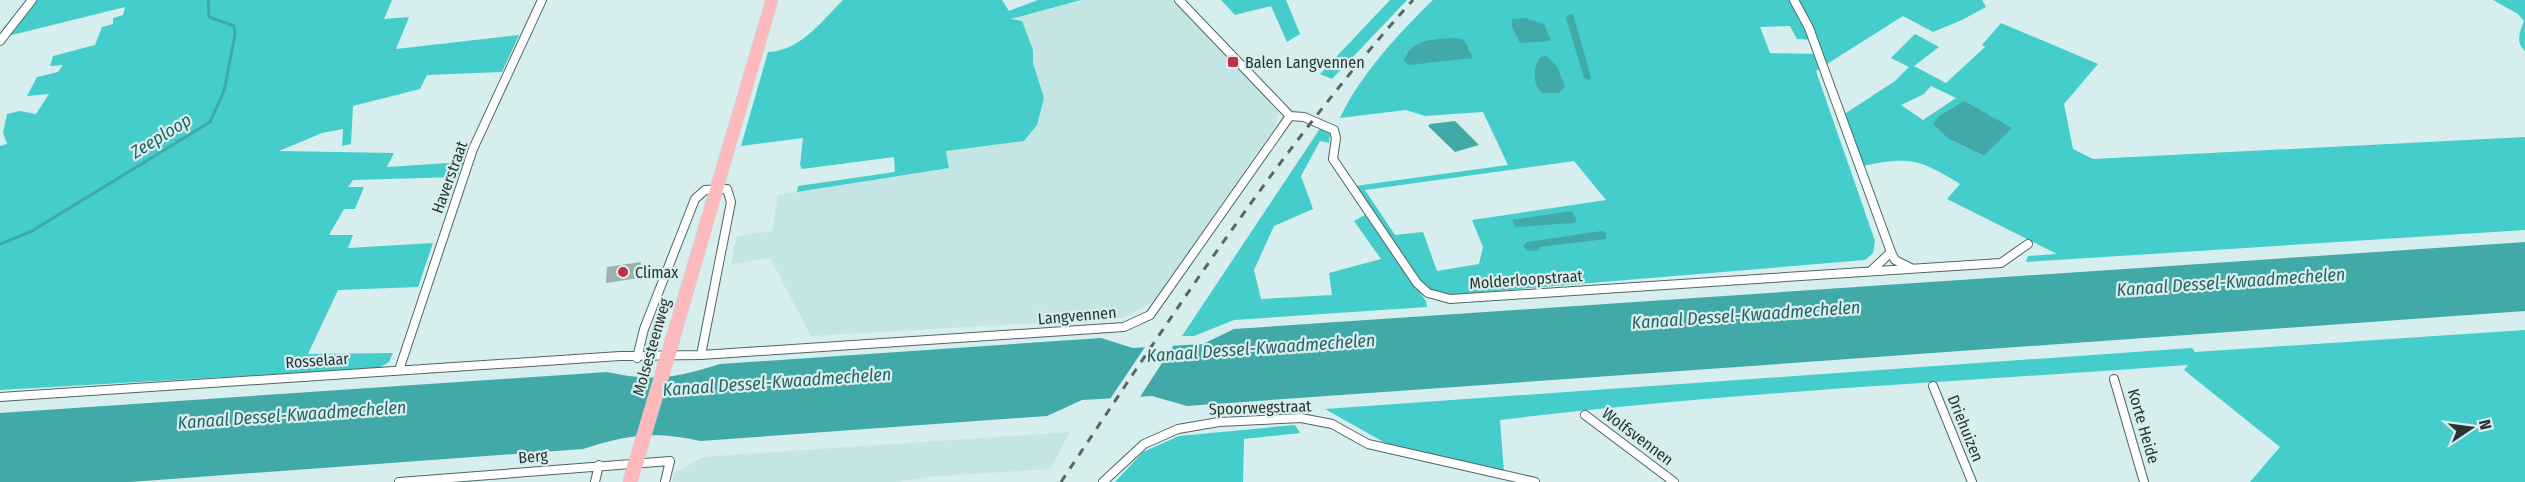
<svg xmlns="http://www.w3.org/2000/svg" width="2525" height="482" viewBox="0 0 2525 482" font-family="'Fira Sans Condensed',sans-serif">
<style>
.built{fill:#c3e5e3}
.green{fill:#44cdca;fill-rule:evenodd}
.water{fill:#41aaa8}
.pier{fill:#d6eeed}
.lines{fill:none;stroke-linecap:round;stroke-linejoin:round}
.stream{stroke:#41aaa8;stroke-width:3}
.building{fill:#9ab1b0}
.street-casing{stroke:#506564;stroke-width:10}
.primary-casing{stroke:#cccece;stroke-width:1}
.street{stroke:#fff;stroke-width:8}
.primary{fill:#feb9bc;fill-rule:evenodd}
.rail{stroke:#596666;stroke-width:3;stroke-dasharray:8 8;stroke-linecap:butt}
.primary-bridge-casing{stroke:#cccece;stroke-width:15;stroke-linecap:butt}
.primary-bridge{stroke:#feb9bc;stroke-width:14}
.poi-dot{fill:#c13146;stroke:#d6eeed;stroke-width:2}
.labels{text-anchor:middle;stroke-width:4.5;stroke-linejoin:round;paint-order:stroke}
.poi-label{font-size:16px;fill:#2b3434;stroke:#d6eeed;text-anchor:start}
.street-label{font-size:16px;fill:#2b3434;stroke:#d6eeed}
.water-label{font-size:18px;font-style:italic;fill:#296261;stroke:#d6eeed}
</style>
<rect width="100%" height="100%" fill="#d6eeed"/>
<path class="built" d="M 1081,0 L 1173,0 L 1271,99 L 1278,111 L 1277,123 L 1167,285 L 1150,304 L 1123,318 L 811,336 L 770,258 L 731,264 L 737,236 L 772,231 L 778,195 L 949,168 L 946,146 L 1009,20 Z
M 1070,432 L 1050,469 L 926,477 L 899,482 L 672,482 L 676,472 L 703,457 Z"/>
<path class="green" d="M 36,0 L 392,0 L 384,19 L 409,17 L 396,49 L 519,35 L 502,72 L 427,75 L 420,89 L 353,106 L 351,144 L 342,146 L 343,129 L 322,133 L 279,151 L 394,153 L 387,167 L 464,162 L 457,177 L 353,180 L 348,187 L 364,187 L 355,209 L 344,209 L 329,235 L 353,235 L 348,248 L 433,243 L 418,287 L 338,290 L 308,354 L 393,353 L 389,362 L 379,368 L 0,390 L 0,146 L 7,144 L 3,133 L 7,114 L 20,111 L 36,114 L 49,94 L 27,96 L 37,77 L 58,72 L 63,65 L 50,66 L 53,56 L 95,45 L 102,27 L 113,24 L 113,18 L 123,15 L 125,7 L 8,36 Z
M 843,0 L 1002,0 L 1009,11 L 1038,0 L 1081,0 L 1011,19 L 1022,21 L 1033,50 L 1033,63 L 1044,98 L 1037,125 L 1024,141 L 946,151 L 949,168 L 797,192 L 798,186 L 895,172 L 894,157 L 802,169 L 800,165 L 803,138 L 741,146 L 768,52 C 800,51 822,21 843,0 Z
M 1221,0 L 1286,0 L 1300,34 L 1287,42 L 1271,6 L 1235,15 Z
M 1390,0 L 1407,0 L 1332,79 L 1320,74 Z
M 1433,0 L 1982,0 L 1986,7 L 1962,20 L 1933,32 L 1903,16 L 1816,71 L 1875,241 L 1873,253 L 1865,260 L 1436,296 L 1418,278 L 1355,186 L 1508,165 L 1483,112 L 1425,116 L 1406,110 L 1340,118 C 1360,75 1399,33 1433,0 ZM 1790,26 L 1797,39 L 1815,40 L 1821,54 L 1770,53 L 1760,27 ZM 1574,161 L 1606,200 L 1472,220 L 1483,247 L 1479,264 L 1437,271 L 1423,232 L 1395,235 L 1365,190 Z
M 2493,0 L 2525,0 L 2525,51 C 2515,42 2520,31 2524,21 L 2518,14 Z
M 2001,23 L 2098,64 L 2064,104 L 2073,149 L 2093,159 L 2525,137 L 2525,230 L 2026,262 L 2028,256 L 2057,254 L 1947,199 L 1960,184 C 1917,158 1911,157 1862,166 L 1843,115 L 1895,81 L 1909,67 L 1891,58 L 1915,34 L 1939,47 L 1914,66 L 1946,83 L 1985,47 L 1982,45 ZM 1931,86 L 1956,98 L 1923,120 L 1901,105 L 1924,94 ZM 2011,128 L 1984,156 L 1949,139 Z
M 1321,127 L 1330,133 L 1329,143 L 1320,141 L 1301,176 L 1313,209 L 1274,226 L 1254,270 L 1261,299 L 1332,295 L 1329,273 L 1381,259 L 1354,221 L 1365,215 L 1426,301 L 1427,307 L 1234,320 L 1194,336 L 1182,336 Z
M 2525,330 L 2525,482 L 2250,482 L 2280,447 L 2184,370 L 2188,365 C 1958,382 1728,392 1500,420 L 1504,472 L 1387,444 L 1325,409 L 2192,348 L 2195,352 Z
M 1295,425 L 1300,433 L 1244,439 L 1243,482 L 1115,482 L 1143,452 L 1179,436 Z"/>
<path class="water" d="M 1573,14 L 1591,77 L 1590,80 L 1584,78 L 1566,18 L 1568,15 Z
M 1524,18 L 1544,24 L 1551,41 L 1520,43 L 1512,27 L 1512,19 Z
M 1457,38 L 1464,40 L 1473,58 L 1409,65 L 1404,61 C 1410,38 1437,39 1457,38 Z
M 1547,56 L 1557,66 L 1565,87 L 1559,93 L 1542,93 C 1532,83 1533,68 1540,57 Z
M 1964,101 L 2012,128 L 1984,156 L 1949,139 L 1933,124 L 1939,116 Z
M 1455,121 L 1479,145 L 1455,152 L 1428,126 L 1430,124 Z
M 1572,211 L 1577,221 L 1572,223 L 1516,227 L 1512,220 Z
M 1602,231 L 1606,233 L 1606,239 L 1540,247 L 1539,250 L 1528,251 L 1523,246 L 1527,242 Z
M 2525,242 L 2525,311 L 1187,406 L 1152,396 L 1082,400 L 1047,416 L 701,441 C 654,431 629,434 583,449 L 130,482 L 0,482 L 0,413 L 607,372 C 653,382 676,378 720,364 L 1101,338 L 1133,348 L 1203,344 L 1234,329 Z"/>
<path class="pier" d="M 1175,343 L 1138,400 L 1108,402 L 1147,344 Z"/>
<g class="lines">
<path class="stream" d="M 0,244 L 32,231 L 210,122 L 224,91 L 235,35 L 234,26 L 209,17 L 208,0"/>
</g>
<path class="building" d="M 641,262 L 639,278 L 606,283 L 607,267 Z"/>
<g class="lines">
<g class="street-casing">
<path id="street" d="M 1179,0 L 1290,116
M 1794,0 L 1809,28 L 1891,252 L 1872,270
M 0,41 L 32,0
M 1290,116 L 1304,117 L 1334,130 L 1336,138 L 1333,159 L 1417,283 L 1428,293 L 1450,299 L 2001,263 L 2028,244
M 1891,252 L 1895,260 L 1911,268
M 637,358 L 644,329 L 695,199 L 705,190 L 727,189 L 731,202 L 701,355
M 399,370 L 473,149 L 542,0
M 2114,379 L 2144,482
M 1933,386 L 1972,482
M 0,397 L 620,356 L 701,355 L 1124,327 L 1150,315 L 1290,116
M 1585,415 L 1674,482
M 399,482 L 670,461 L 665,482
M 595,482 L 599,465
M 1103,482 L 1144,444 L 1178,429 L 1219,422 L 1301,418 L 1332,424 L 1368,444 L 1535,482"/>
</g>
<g class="primary-casing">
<path id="primary" d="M 766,0 L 778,0 L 680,338 L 678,342 L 668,342 L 666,338 Z"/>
</g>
<use href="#street" class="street"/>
<use href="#primary" class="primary"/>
<path class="rail" d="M 1061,482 C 1172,316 1279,149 1413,0"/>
<g class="primary-bridge-casing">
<path id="primary-bridge" d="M 630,482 L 673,338"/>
</g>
<use href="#primary-bridge" class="primary-bridge"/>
</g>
<g class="poi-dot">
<rect x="1227" y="56" width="12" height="12" rx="3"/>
<circle cx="623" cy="272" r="6"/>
</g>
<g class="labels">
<g class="poi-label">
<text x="1245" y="68">Balen Langvennen</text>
<text x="635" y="278">Climax</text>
</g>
<g class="street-label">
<text transform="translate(449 177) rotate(-70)" y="6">Haverstraat</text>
<text transform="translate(1526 279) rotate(-4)" y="6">Molderloopstraat</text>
<text transform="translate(1077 315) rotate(-5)" y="6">Langvennen</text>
<text transform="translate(651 347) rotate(-74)" y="6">Molsesteenweg</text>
<text transform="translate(317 360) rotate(-4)" y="6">Rosselaar</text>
<text transform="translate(1260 407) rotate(-2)" y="6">Spoorwegstraat</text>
<text transform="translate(2144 426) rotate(74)" y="6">Korte Heide</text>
<text transform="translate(1966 428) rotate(68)" y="6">Driehuizen</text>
<text transform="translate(1638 436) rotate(37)" y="6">Wolfsvennen</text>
<text transform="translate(533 456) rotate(-5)" y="6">Berg</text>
</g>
<g class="water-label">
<text transform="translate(161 136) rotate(-32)" y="6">Zeeploop</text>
<text transform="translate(2231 282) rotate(-4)" y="6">Kanaal Dessel-Kwaadmechelen</text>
<text transform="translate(1746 315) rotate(-4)" y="6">Kanaal Dessel-Kwaadmechelen</text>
<text transform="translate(1261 348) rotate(-4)" y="6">Kanaal Dessel-Kwaadmechelen</text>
<text transform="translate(777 382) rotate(-4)" y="6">Kanaal Dessel-Kwaadmechelen</text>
<text transform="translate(292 415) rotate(-4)" y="6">Kanaal Dessel-Kwaadmechelen</text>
</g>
</g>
<g transform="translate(2471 428) rotate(77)" stroke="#d6eeed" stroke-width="4.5" paint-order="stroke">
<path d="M0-4.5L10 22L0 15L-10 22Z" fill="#2b3434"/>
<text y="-9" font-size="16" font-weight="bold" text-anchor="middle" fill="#2b3434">N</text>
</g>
</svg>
